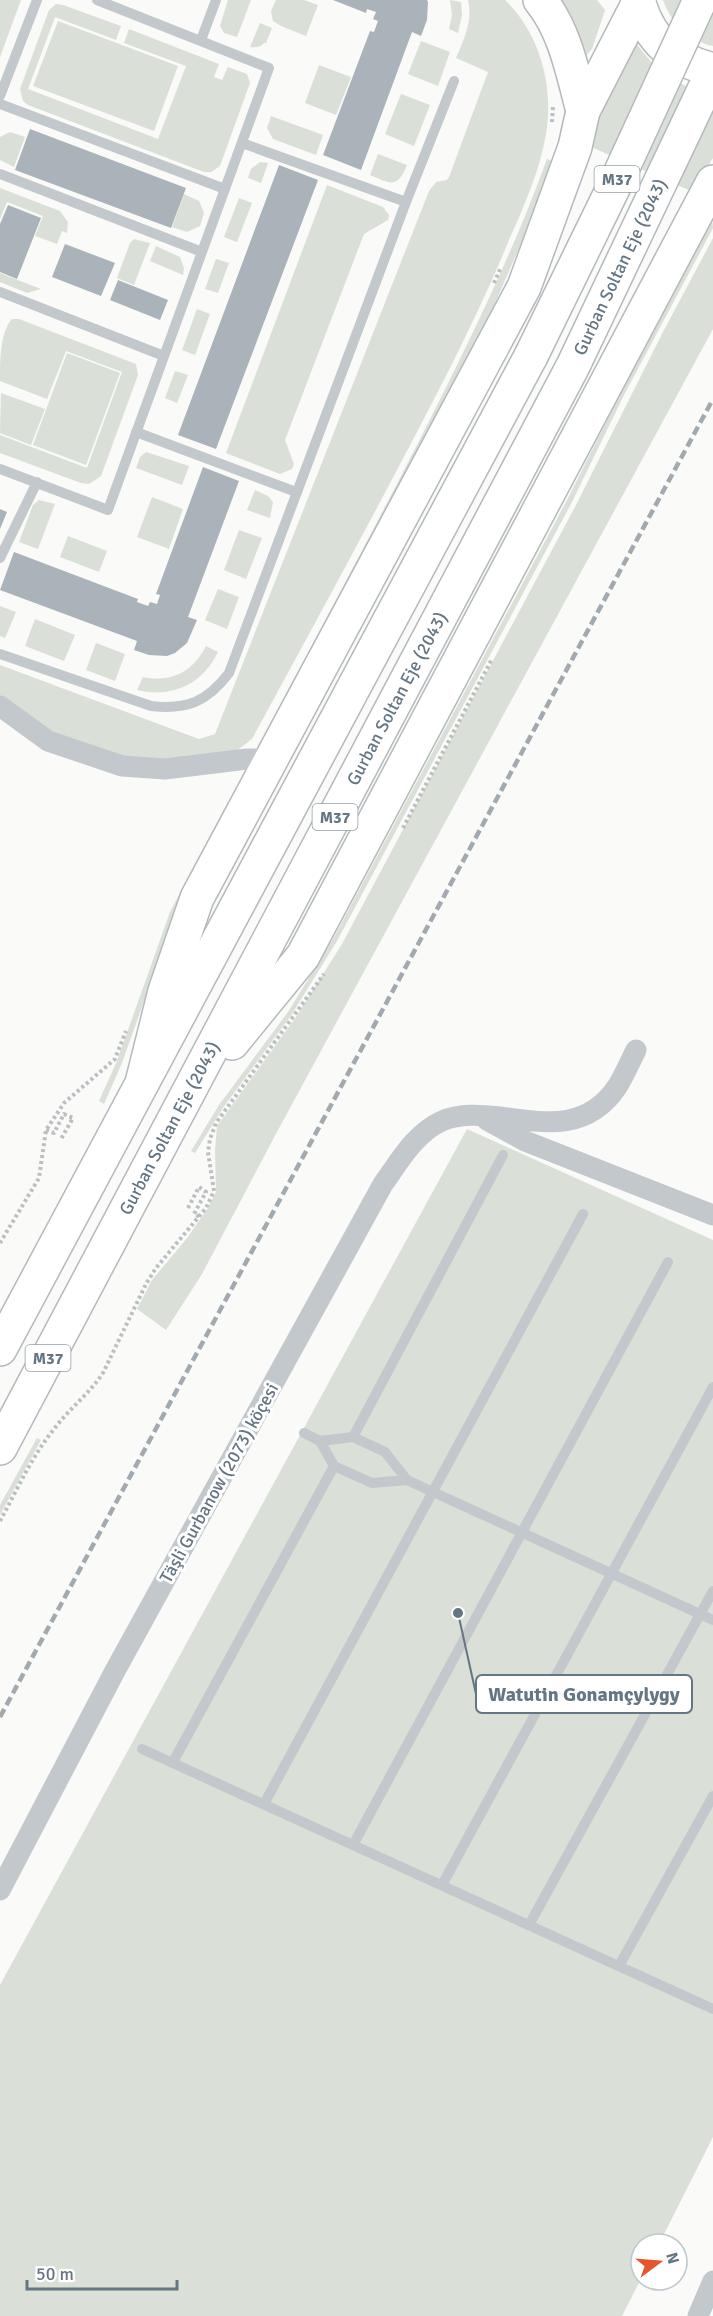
<svg xmlns="http://www.w3.org/2000/svg" width="713" height="2316" viewBox="0 0 713 2316" font-family="Signika,sans-serif">
<style>
.green{fill:#dadfd7}
.building{fill:#aab3b9}
.lines{fill:none;stroke-linecap:round;stroke-linejoin:round}
.primary-casing{stroke:#b5babe;stroke-width:36}
.trunk-casing{stroke:#b4b9bd;stroke-width:36}
.path{stroke:#bbbfc2;stroke-width:4;stroke-dasharray:3 3;stroke-linecap:butt}
.service{stroke:#c3c8cc;stroke-width:10}
.minor{stroke:#c3c8cc;stroke-width:21}
.primary{stroke:#fff;stroke-width:33}
.trunk{stroke:#fff;stroke-width:33}
.rail{stroke:#a2aab0;stroke-width:4.5;stroke-dasharray:9 4.5;stroke-linecap:butt}
.trunk-bridge-casing{stroke:#b4b9bd;stroke-width:36;stroke-linecap:butt}
.trunk-bridge{stroke:#fff;stroke-width:33}
.labels{text-anchor:middle;stroke-width:6;stroke-linejoin:round;paint-order:stroke}
.shield{fill:#fff;stroke:#939fa8;stroke-width:1.5}
.shield-label{font-size:16px;font-weight:bold;fill:#657683}
.street-label{font-size:18px;fill:#657683;stroke:#fff}
.leader{fill:none;stroke:#657683;stroke-width:2}
.callout-dot{fill:#657683;stroke:#fff;stroke-width:2}
.callout{fill:#fff;stroke:#657683;stroke-width:2}
.callout-label{font-size:20px;text-anchor:middle;font-weight:bold;fill:#657683}
</style>
<rect width="100%" height="100%" fill="#fafaf8"/>
<path class="green" d="M 0,0 L 21,0 L 0,57 Z
M 228,0 L 251,0 L 237,37 L 224,33 L 220,26 Z
M 276,0 L 304,0 L 318,5 L 306,36 L 281,26 L 273,21 L 271,11 Z
M 450,0 L 461,2 L 462,15 L 458,33 L 449,29 L 452,15 Z
M 468,0 L 505,0 C 540,34 554,86 546,134 C 540,170 524,206 509,240 C 491,284 471,326 450,368 C 386,493 319,616 252,739 L 226,759 L 151,769 L 34,725 L 0,699 L 0,665 L 199,739 L 215,734 L 429,191 L 436,182 L 447,180 L 449,177 L 488,72 L 456,58 C 464,39 473,21 468,0 Z
M 561,0 L 597,0 L 605,10 L 592,49 L 586,56 L 560,1 Z
M 663,0 L 713,0 L 713,46 C 689,41 671,23 663,0 Z
M 56,4 L 63,5 L 121,26 L 116,40 L 55,17 L 28,89 L 158,139 L 186,66 L 124,43 L 129,29 L 219,64 L 214,77 L 222,80 L 228,67 L 247,74 L 250,83 L 220,166 L 211,172 L 204,172 L 28,105 L 23,101 L 20,89 L 49,10 Z
M 58,21 L 178,66 L 154,131 L 33,86 Z
M 260,23 L 272,28 L 266,43 L 264,43 C 260,47 257,48 250,47 Z
M 630,34 C 651,67 674,86 713,95 L 713,158 L 693,192 L 589,146 Z
M 421,41 L 450,52 L 438,86 L 408,74 Z
M 319,65 L 351,77 L 336,115 L 305,103 Z
M 401,94 L 430,105 L 414,146 L 385,134 Z
M 271,116 L 323,135 L 316,155 L 273,139 L 267,128 Z
M 10,132 L 25,137 L 14,167 L 0,160 L 0,137 Z
M 378,154 L 407,165 C 397,190 390,183 370,175 Z
M 547,159 L 553,161 L 533,216 L 492,310 L 387,517 L 281,712 L 277,711 C 325,621 373,531 419,441 C 466,348 512,256 547,159 Z
M 260,162 L 268,163 L 261,183 L 248,178 L 251,169 Z
M 327,185 L 383,207 L 389,215 L 388,220 L 364,234 L 285,440 L 294,464 L 292,469 L 280,474 L 226,453 Z
M 0,188 L 60,211 L 68,222 L 67,233 L 62,231 L 57,244 L 35,236 L 43,216 L 7,202 L 0,219 Z
M 184,194 L 199,201 L 204,213 L 200,226 L 187,232 L 172,227 Z
M 239,198 L 252,203 L 237,242 L 224,237 Z
M 712,219 L 713,228 L 624,395 L 572,502 L 337,941 L 292,1014 L 223,1108 L 195,1153 L 191,1151 L 219,1105 L 288,1012 L 333,939 L 567,500 L 654,327 Z
M 713,238 L 713,329 L 278,1130 L 202,1274 L 166,1330 L 137,1309 L 152,1280 L 187,1238 L 208,1208 L 216,1192 L 215,1150 L 217,1126 L 296,1017 L 342,944 L 576,505 L 663,332 Z
M 134,239 L 150,243 L 134,285 L 117,278 L 130,243 Z
M 156,246 L 180,257 L 184,268 L 183,275 L 150,261 Z
M 216,259 L 229,263 L 218,293 L 205,289 Z
M 0,273 L 41,289 L 27,293 L 0,282 Z
M 197,309 L 210,314 L 195,355 L 182,350 Z
M 12,319 L 19,319 L 136,364 L 138,375 L 101,476 L 89,484 L 81,483 L 0,453 L 0,435 L 87,468 L 122,372 L 66,351 L 47,399 L 0,381 C 0,361 0,332 12,319 Z
M 67,353 L 120,373 L 86,465 L 33,445 Z
M 175,371 L 188,375 L 177,403 L 165,398 Z
M 1,393 L 45,409 L 31,445 L 0,433 Z
M 146,452 L 189,466 L 182,485 L 136,468 L 140,457 Z
M 255,490 L 268,496 L 273,502 L 270,518 L 247,510 Z
M 152,497 L 183,509 L 169,549 L 137,537 Z
M 39,500 L 55,504 L 38,549 L 19,542 L 33,505 Z
M 239,530 L 262,538 L 246,579 L 224,570 Z
M 68,536 L 107,551 L 99,572 L 60,557 Z
M 218,589 L 239,597 L 227,629 L 205,620 Z
M 0,606 L 16,612 L 5,638 L 0,636 Z
M 35,619 L 75,635 L 64,661 L 25,646 Z
M 96,643 L 125,654 L 115,681 L 86,670 Z
M 206,646 L 218,652 C 202,685 172,698 137,690 L 143,677 C 171,683 193,672 206,646 Z
M 228,802 L 232,804 L 175,914 L 122,1063 L 104,1104 L 99,1101 L 117,1061 L 170,912 Z
M 467,1129 L 713,1240 L 713,2137 L 659,2244 L 641,2244 L 641,2279 L 622,2316 L 0,2316 L 0,1985 Z
M 37,1438 L 41,1440 L 0,1515 L 0,1505 Z"/>
<path class="building" d="M 333,0 L 427,0 L 428,2 L 427,20 L 421,36 L 412,32 L 361,170 L 323,155 L 370,31 L 374,32 L 378,21 L 373,19 L 376,12 L 367,9 L 366,13 Z
M 30,129 L 186,188 L 171,228 L 15,170 Z
M 279,165 L 318,180 L 216,449 L 178,435 Z
M 8,205 L 41,218 L 17,279 L 0,272 L 0,224 Z
M 65,244 L 115,263 L 101,296 L 52,277 Z
M 118,280 L 168,300 L 160,320 L 110,300 Z
M 203,467 L 239,481 L 188,617 L 197,620 L 187,643 L 175,653 L 167,656 L 149,655 L 134,650 L 137,641 L 0,590 L 14,552 L 138,599 L 137,602 L 148,606 L 150,602 L 157,604 L 160,595 L 156,594 Z
M 0,509 L 7,512 L 0,529 Z"/>
<g class="lines">
<g class="primary-casing">
<path id="primary" d="M 638,0 C 650,42 672,59 713,70"/>
</g>
<g class="trunk-casing">
<g id="trunk">
<path d="M 540,0 C 565,30 573,74 583,111"/>
<path d="M 232,1043 L 303,956 L 713,182"/>
<path d="M 142,1083 L 165,991 L 197,898 L 524,287 L 575,147 L 583,111 L 639,2"/>
<path d="M 0,1349 L 531,356"/>
<path id="s1" d="M 0,1448 L 573,366 L 713,71"/>
</g>
</g>
<path class="path" d="M 552,122 L 553,106
M 494,283 L 501,267
M 403,828 L 492,659
M 46,1130 L 54,1133 L 64,1114 L 73,1118 L 61,1139
M 188,1208 L 199,1187 L 206,1192 L 194,1214 L 200,1217
M 0,1243 L 39,1178 L 46,1130 L 64,1103 L 115,1059 L 126,1031
M 0,1521 C 17,1490 32,1456 54,1429 C 69,1409 89,1394 103,1373 L 146,1284 L 156,1268 L 206,1208 L 214,1191 L 208,1152 L 210,1139 L 216,1123 L 324,974"/>
<path class="service" d="M 201,40 L 216,0
M 0,96 L 37,0
M 0,104 L 225,189
M 242,143 L 406,202
M 0,174 L 202,252
M 0,292 L 164,356
M 136,432 L 296,492
M 0,469 L 108,510 L 269,68 L 97,0
M 0,558 L 37,482
M 0,654 L 151,706 C 187,710 207,702 229,673 L 406,202 L 454,81
M 304,1433 L 320,1441 L 353,1437 L 385,1452 L 407,1480 L 713,1620
M 353,1437 L 503,1155
M 320,1441 L 334,1466 L 372,1483 L 407,1480
M 142,1749 L 713,2009
M 173,1762 L 334,1466
M 264,1804 L 583,1214
M 353,1845 L 668,1262
M 442,1885 L 713,1387
M 529,1925 L 713,1591
M 619,1966 L 713,1796"/>
<path class="minor" d="M 0,706 L 48,741 L 122,766 L 165,769 L 247,759 L 272,759
M 487,1120 L 525,1141 L 713,1215
M 0,1890 L 116,1669 L 383,1184 C 399,1162 415,1133 442,1121 C 460,1113 481,1115 500,1117 C 546,1123 587,1131 617,1087 C 624,1076 630,1062 636,1050
M 698,2316 L 713,2281"/>
<use href="#primary" class="primary"/>
<use href="#trunk" class="trunk"/>
<path class="rail" d="M 0,1717 L 713,399"/>
<g class="trunk-bridge-casing">
<path id="trunk-bridge" d="M 531,356 L 619,176 L 700,0"/>
</g>
<use href="#trunk-bridge" class="trunk-bridge"/>
</g>
<g class="labels">
<g class="shield">
<rect x="594.5" y="166" width="45" height="26" rx="4.5"/>
<rect x="312.5" y="804" width="45" height="26" rx="4.5"/>
<rect x="25.5" y="1345" width="45" height="26" rx="4.5"/>
</g>
<g class="shield-label">
<text x="617" y="185">M37</text>
<text x="335" y="823">M37</text>
<text x="48" y="1364">M37</text>
</g>
<g class="street-label">
<text dy="6" stroke="none"><textPath href="#s1" startOffset="1334">Gurban Soltan Eje (2043)</textPath></text>
<text dy="6" stroke="none"><textPath href="#s1" startOffset="848">Gurban Soltan Eje (2043)</textPath></text>
<text dy="6" stroke="none"><textPath href="#s1" startOffset="362">Gurban Soltan Eje (2043)</textPath></text>
<text transform="translate(219 1483) rotate(-61)" y="6">Täşli Gurbanow (2073) köçesi</text>
</g>
</g>
<path class="leader" d="M458 1613L476 1694"/>
<circle class="callout-dot" cx="458" cy="1613" r="6"/>
<rect class="callout" x="476" y="1675" width="216" height="38" rx="6"/>
<g class="callout-label">
<text x="584" y="1701">Watutin Gonamçylygy</text>
</g>
<g transform="translate(659 2262) rotate(74)"><circle r="28" fill="#ffffff" stroke="#c1c8cd" stroke-width="1.5"/>
<path d="M0-4.5L10 22L0 15L-10 22Z" fill="#e4572e"/>
<text y="-9" font-size="16" font-weight="bold" text-anchor="middle" fill="#657683">N</text>
</g>
<path d="M27 2280v9h150v-9" fill="none" stroke="#657683" stroke-width="3"/>
<text x="36" y="2280" font-size="18" fill="#657683" stroke="#ffffff" stroke-width="4.5" paint-order="stroke">50 m</text>
</svg>
